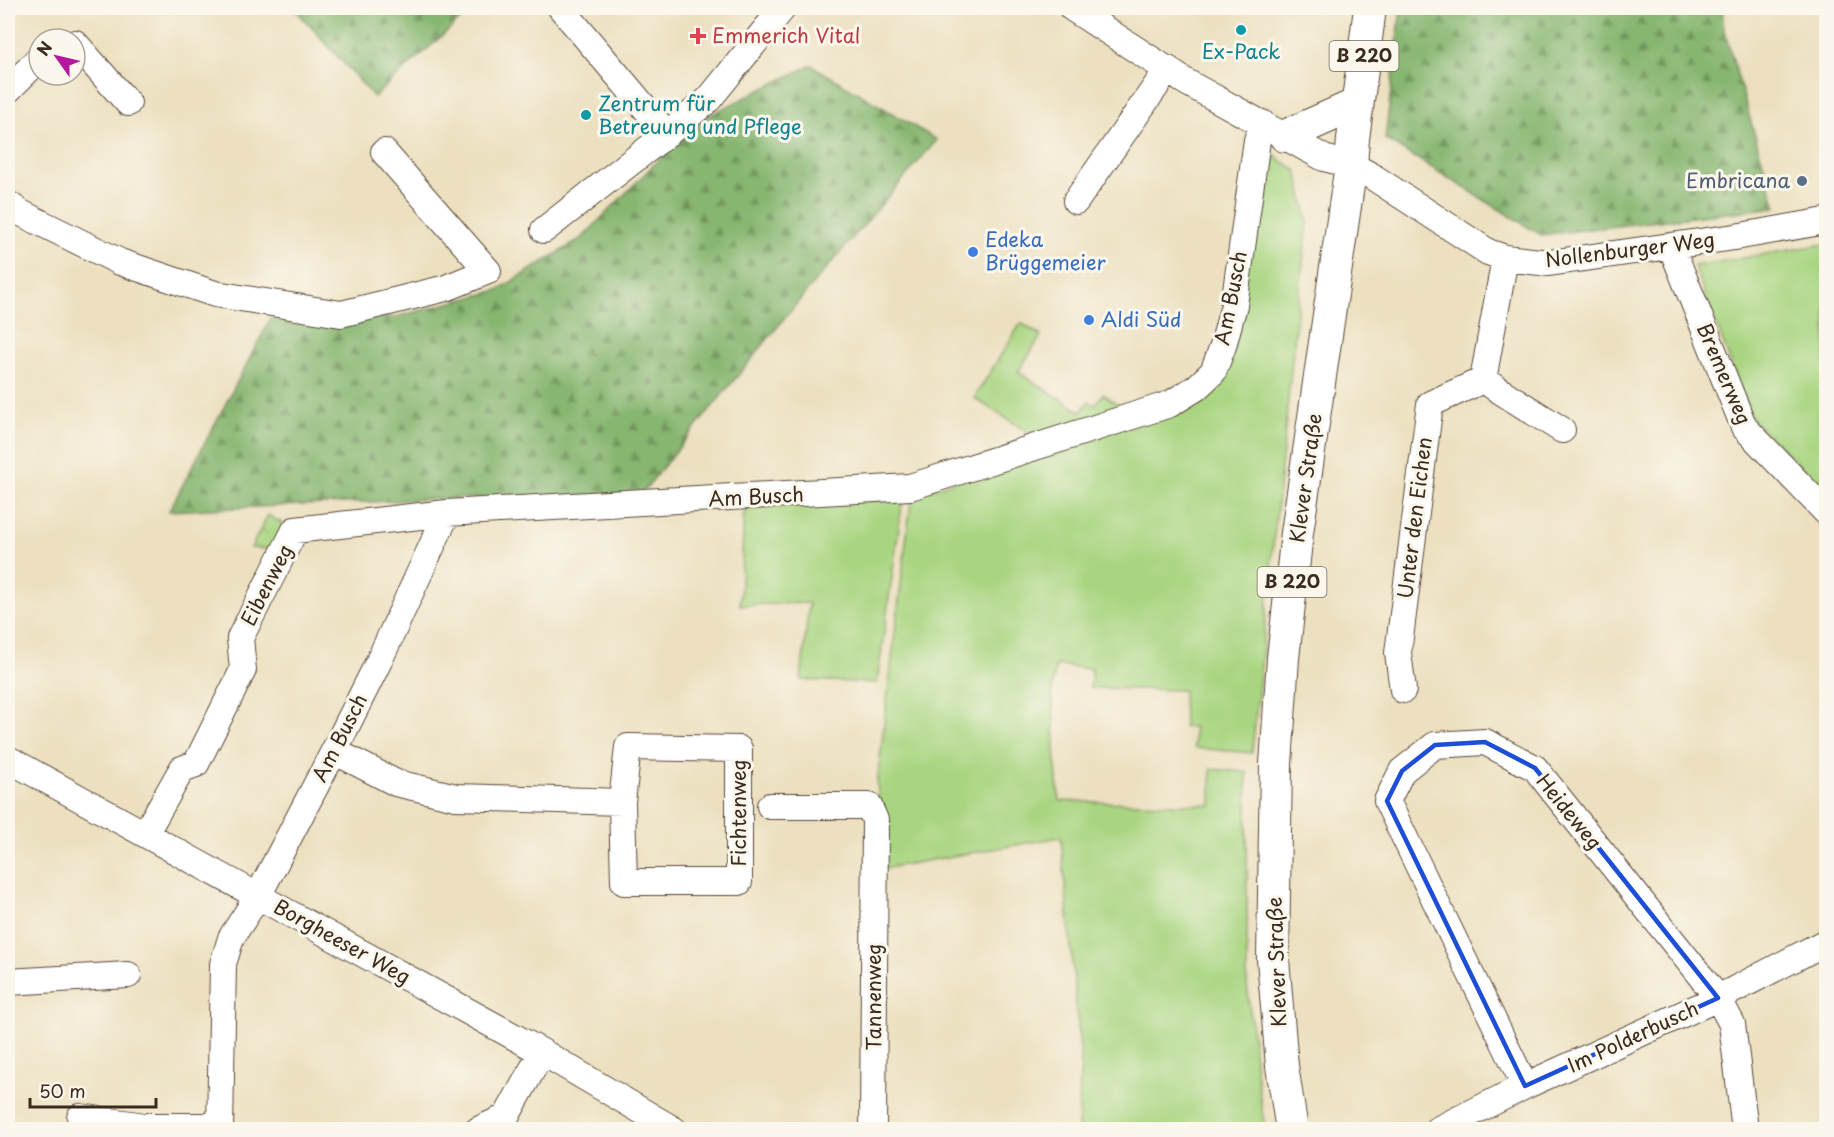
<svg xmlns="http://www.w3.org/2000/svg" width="1834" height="1137" viewBox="0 0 1834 1137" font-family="'Playpen Sans',sans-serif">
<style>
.grass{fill:#a9d581;stroke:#728050;stroke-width:1.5}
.forest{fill:url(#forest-firs);stroke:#607046;stroke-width:1.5}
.park{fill:url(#park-crowns);stroke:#728050;stroke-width:1.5}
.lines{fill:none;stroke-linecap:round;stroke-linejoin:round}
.minor-casing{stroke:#564536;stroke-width:28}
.major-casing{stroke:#564536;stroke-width:34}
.minor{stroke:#fff;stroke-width:26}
.major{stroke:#fff;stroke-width:32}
.marked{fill:none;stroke:#1d4ed8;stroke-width:4.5;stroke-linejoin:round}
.culture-dot{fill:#0f9aa8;stroke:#fbf7ec;stroke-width:2}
.health-dot{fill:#e0444e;stroke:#fbf7ec;stroke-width:2}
.service-dot{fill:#5c6f8a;stroke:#fbf7ec;stroke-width:2}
.shop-dot{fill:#3f7fe0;stroke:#fbf7ec;stroke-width:2}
.labels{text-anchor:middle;stroke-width:6;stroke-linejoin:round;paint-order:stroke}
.shield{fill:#fbf7ec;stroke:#75685c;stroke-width:1.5}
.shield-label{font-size:18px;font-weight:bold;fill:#3b2a1e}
.health-label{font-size:20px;fill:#be3a42;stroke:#fbf7ec;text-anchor:start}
.culture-label{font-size:20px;fill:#0d838f;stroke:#fbf7ec}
.service-label{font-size:20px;fill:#4e5e75;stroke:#fbf7ec;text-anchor:end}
.shop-label{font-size:20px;fill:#366cbe;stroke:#fbf7ec;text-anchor:start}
.street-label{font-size:20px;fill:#3b2a1e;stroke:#fbf7ec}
</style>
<defs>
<pattern id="forest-firs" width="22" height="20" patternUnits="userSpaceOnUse" patternTransform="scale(1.5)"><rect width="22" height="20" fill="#86b66f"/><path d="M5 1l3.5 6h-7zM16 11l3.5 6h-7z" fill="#6f945b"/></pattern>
<pattern id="park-crowns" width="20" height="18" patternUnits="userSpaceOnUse" patternTransform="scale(1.5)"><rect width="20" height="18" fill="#a9d581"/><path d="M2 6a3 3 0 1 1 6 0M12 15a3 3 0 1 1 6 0" fill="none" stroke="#92b76f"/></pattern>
</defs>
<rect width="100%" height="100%" fill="#fbf7ec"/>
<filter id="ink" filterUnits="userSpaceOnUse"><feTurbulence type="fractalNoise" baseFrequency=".0167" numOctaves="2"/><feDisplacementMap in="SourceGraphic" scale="12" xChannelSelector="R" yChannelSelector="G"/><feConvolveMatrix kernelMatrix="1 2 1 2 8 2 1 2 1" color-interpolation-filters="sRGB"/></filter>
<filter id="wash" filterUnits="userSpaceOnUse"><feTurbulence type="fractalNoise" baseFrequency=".008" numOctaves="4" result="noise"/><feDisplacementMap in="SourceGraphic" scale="24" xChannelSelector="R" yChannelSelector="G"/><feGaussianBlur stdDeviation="1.35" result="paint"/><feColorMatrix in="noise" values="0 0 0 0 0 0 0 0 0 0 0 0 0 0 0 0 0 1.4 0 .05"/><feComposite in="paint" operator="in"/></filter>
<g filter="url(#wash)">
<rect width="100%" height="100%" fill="#ece0c0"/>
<path class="grass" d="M 1265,150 L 1297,171 L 1308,222 L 1297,312 L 1252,753 L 1194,748 L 1194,727 L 1184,727 L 1183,690 L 1090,688 L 1092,669 L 1056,665 L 1052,688 L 1057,782 L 1060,801 L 1211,805 L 1211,769 L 1247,772 L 1247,983 L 1257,1078 L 1265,1129 L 1078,1129 L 1081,1060 L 1061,837 L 886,868 L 877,783 L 911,501 L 914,495 L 1207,394 Z
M 1826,244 L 1826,490 L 1753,421 L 1694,266 Z
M 1021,323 L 1041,336 L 1018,372 L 1081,412 L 1089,401 L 1095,405 L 1103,394 L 1124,408 L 1037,438 L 974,398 Z
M 903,498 L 877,683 L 801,680 L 809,603 L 740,605 L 744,508 Z"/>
<path class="forest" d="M 294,8 L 473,8 L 374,97 Z
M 1401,8 L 1722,8 L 1724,30 L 1776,207 L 1541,235 L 1385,139 Z
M 811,65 L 937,140 L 807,291 L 641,494 L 434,499 L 169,511 L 271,318 L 396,317 L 498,290 L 582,238 L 695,122 Z"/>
<path class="park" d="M 268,515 L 283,524 L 272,549 L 251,548 Z"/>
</g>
<g filter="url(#ink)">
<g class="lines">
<g class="minor-casing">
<path id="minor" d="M 1072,8 L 1186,82 L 1324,158 L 1351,165 L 1370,175 L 1488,252 L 1505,258 L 1549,263 L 1735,237 L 1826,221
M 75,43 L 128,103
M 8,90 L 39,59
M 667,134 L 709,99 L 783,8
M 1076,201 L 1168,69
M 8,204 L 21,213 L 120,262 L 215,294 L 341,314 L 446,288 L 488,271 L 384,152
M 544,230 L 667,134 L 561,8
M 1671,246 L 1744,427 L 1826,512
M 1483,380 L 1562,430
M 1403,690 L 1398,653 L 1430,404 L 1483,380 L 1505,258
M 334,751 L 396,783 L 456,797 L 622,802 L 624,882 L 739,882 L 739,749 L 628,747 L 622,802
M 8,759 L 542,1052 L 674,1130
M 770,806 L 869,806 L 875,820 L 873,1130
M 145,834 L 182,769 L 196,764 L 243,670 L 240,638 L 295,530 L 447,513
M 8,982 L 128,975
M 1525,1086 L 1387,801 L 1402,771 L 1435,745 L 1485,742 L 1535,768 L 1718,998 L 1732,1024 L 1745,1130
M 80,1117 L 145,1126 L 219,1126
M 220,1130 L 223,964 L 231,938 L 258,896 L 334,751 L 379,661 L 447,513 L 910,487 L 1170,404 L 1196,388 L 1213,372 L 1223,346 L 1234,305 L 1257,140 L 1262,123
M 478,1130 L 506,1117 L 542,1052
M 1437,1130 L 1525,1086 L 1718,998 L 1826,942"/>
</g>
<g class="major-casing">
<path id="major" d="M 1285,136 L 1357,104
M 1292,1130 L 1282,1066 L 1273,959 L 1276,764 L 1283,658 L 1297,533 L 1351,165 L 1353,139 L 1370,8"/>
</g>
<use href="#minor" class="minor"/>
<use href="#major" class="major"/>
</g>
</g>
<path class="marked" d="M 1485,742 L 1535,768 L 1718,998 L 1525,1086 L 1387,801 L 1402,771 L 1435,745 Z"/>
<g class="culture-dot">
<circle cx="1241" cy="30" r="6"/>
<circle cx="586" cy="115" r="6"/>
</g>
<path class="health-dot" d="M695 27h6v6h6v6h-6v6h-6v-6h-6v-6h6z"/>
<circle class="service-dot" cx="1802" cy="181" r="6"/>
<g class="shop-dot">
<circle cx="973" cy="252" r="6"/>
<circle cx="1089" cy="320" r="6"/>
</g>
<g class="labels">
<g class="shield">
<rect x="1329.5" y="41" width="69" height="30" rx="4.5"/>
<rect x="1257.5" y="567" width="69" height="30" rx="4.5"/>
</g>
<g class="shield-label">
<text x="1364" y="62">B 220</text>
<text x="1292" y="588">B 220</text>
</g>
<g class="health-label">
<text x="712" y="43">Emmerich Vital</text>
</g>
<g class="culture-label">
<text x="1241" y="59">Ex-Pack</text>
<text x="598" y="111" text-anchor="start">Zentrum für<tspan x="598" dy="23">Betreuung und Pflege</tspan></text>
</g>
<g class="service-label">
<text x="1790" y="188">Embricana</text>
</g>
<g class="shop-label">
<text x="985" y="247">Edeka<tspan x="985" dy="23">Brüggemeier</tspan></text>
<text x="1101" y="327">Aldi Süd</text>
</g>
<g class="street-label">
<text transform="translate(1630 250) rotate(-7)" y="7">Nollenburger Weg</text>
<text transform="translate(1231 298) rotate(-79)" y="7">Am Busch</text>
<text transform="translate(1724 374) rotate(67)" y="7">Bremerweg</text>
<text transform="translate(1306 478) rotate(-82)" y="7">Klever Straße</text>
<text transform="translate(756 497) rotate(-3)" y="7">Am Busch</text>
<text transform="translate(1415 518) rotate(-83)" y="7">Unter den Eichen</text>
<text transform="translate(267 585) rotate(-63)" y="7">Eibenweg</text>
<text transform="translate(340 738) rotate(-63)" y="7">Am Busch</text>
<text transform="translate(1569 812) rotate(51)" y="7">Heideweg</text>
<text transform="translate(739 813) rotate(-90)" y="7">Fichtenweg</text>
<text transform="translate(342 942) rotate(29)" y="7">Borgheeser Weg</text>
<text transform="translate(1277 962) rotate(-92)" y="7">Klever Straße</text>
<text transform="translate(874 997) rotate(-90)" y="7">Tannenweg</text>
<text transform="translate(1633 1037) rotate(-25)" y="7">Im Polderbusch</text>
</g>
</g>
<rect width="1834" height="1137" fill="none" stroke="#fbf7ec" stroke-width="30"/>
<g transform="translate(57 57) rotate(304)"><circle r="28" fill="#fbf7ec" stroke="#aea59a" stroke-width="1.5"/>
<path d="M0-4.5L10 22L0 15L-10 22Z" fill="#b5179e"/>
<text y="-9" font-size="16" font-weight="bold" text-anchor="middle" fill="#3b2a1e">N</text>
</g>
<path d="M30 1098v9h126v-9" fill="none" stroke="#3b2a1e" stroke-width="3"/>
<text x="39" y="1098" font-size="18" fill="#3b2a1e" stroke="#fbf7ec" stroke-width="4.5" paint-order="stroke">50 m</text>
</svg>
